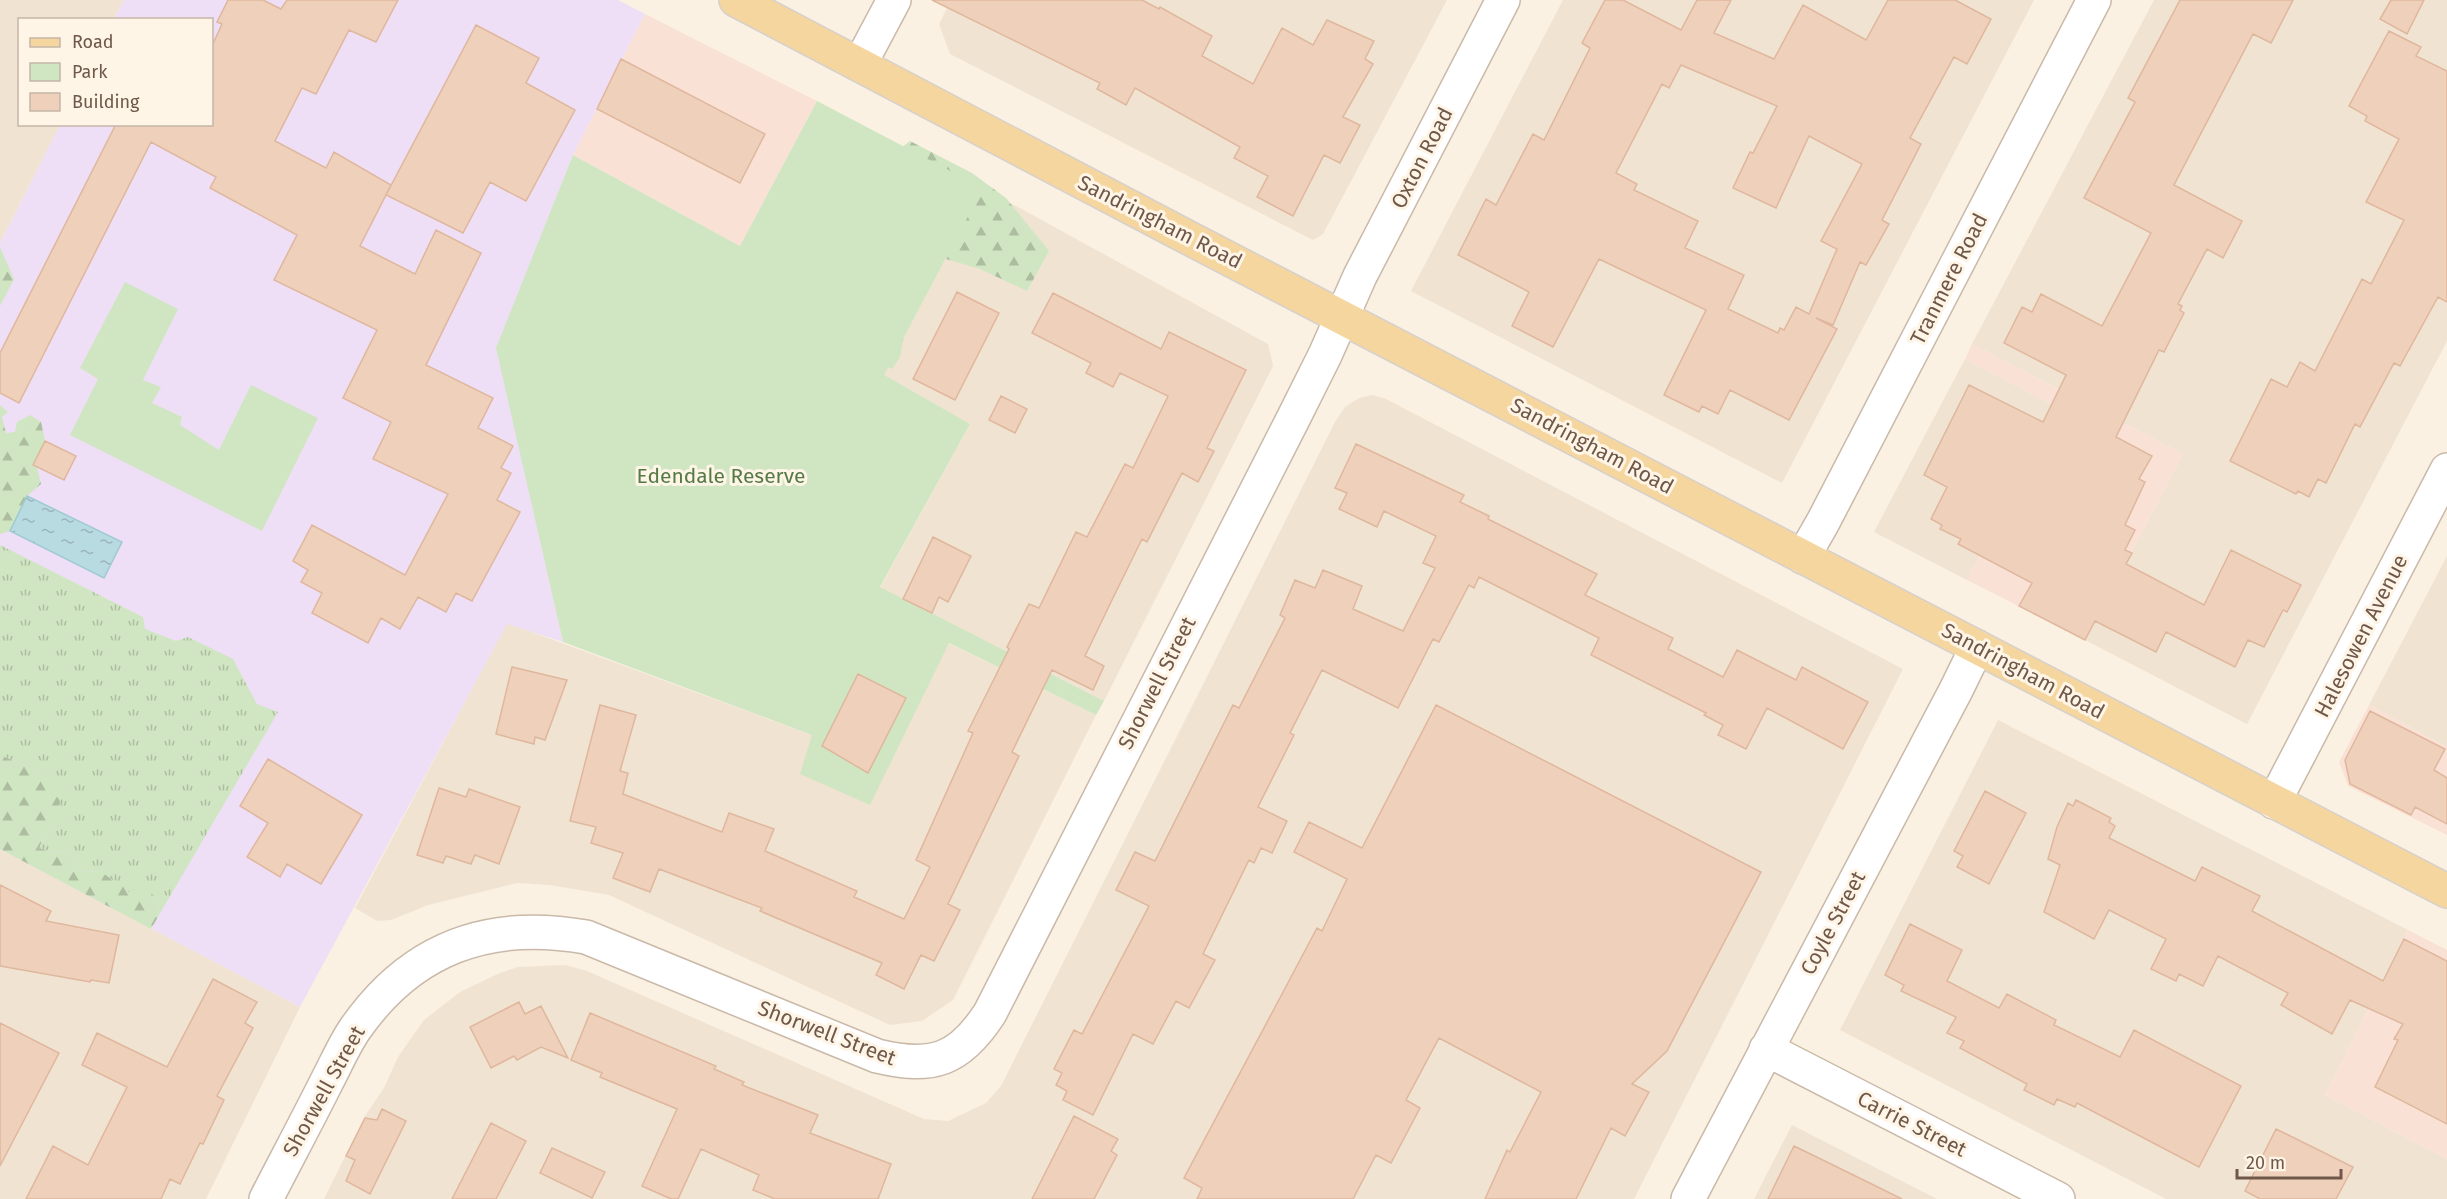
<svg xmlns="http://www.w3.org/2000/svg" width="2447" height="1199" viewBox="0 0 2447 1199" font-family="'Fira Sans',sans-serif">
<style>
.residential{fill:#f1e3d1}
.commercial{fill:#fae1d6}
.education{fill:#eedff6}
.grass{fill:url(#grass-tufts)}
.forest{fill:url(#forest-firs)}
.park{fill:#d0e6c2}
.water{fill:url(#water-ripples);stroke:#9fcad3;stroke-width:1.5}
.building{fill:#eed0bb;stroke:#dfb79d;stroke-width:1.5;fill-rule:evenodd}
.lines{fill:none;stroke-linecap:round;stroke-linejoin:round}
.minor-casing{stroke:#cab9a9;stroke-width:36}
.major-casing{stroke:#d7d0cc;stroke-width:36}
.minor{stroke:#fff;stroke-width:33}
.major{stroke:#f5d69e;stroke-width:33}
.labels{text-anchor:middle;stroke-width:6;stroke-linejoin:round;paint-order:stroke}
.street-label{font-size:21px;fill:#6f584a;stroke:#fef5e7}
.park-label{font-size:21px;fill:#547a46;stroke:#fef5e7}
</style>
<defs>
<pattern id="grass-tufts" width="24" height="20" patternUnits="userSpaceOnUse" patternTransform="scale(1.5)"><rect width="24" height="20" fill="#d0e6c2"/><path d="M3 7l-1-3M5 7V3M7 7l1-3M15 17l-1-3M17 17v-4M19 17l1-3" fill="none" stroke="#adbda0"/></pattern>
<pattern id="forest-firs" width="22" height="20" patternUnits="userSpaceOnUse" patternTransform="scale(1.5)"><rect width="22" height="20" fill="#d0e6c2"/><path d="M5 1l3.5 6h-7zM16 11l3.5 6h-7z" fill="#adbda0"/></pattern>
<pattern id="water-ripples" width="26" height="14" patternUnits="userSpaceOnUse" patternTransform="scale(1.5)"><rect width="26" height="14" fill="#b8dbe2"/><path d="M2 4q2-2 4 0t4 0M15 11q2-2 4 0t4 0" fill="none" stroke="#9ab4b9"/></pattern>
</defs>
<rect width="100%" height="100%" fill="#faf1e2"/>
<path class="residential" d="M 0,0 L 124,0 L 114,19 L 20,20 L 20,124 L 60,125 L 0,243 Z
M 951,0 L 1447,0 L 1323,234 L 1313,240 L 950,54 L 939,24 Z
M 1563,0 L 2034,0 L 1782,483 L 1411,291 Z
M 2154,0 L 2447,0 L 2447,341 L 2247,724 L 2085,640 L 2183,454 L 1972,344 Z
M 983,188 L 1268,344 L 1273,366 L 1104,701 L 880,588 L 970,424 L 883,376 Z
M 1965,359 L 2057,407 L 1967,580 L 1874,532 Z
M 1372,395 L 1386,399 L 1903,669 L 1634,1199 L 324,1199 L 365,1116 L 384,1088 L 398,1057 L 424,1020 L 460,992 L 500,973 L 518,967 L 565,965 L 587,971 L 924,1119 L 948,1121 L 986,1103 L 1001,1086 L 1335,422 L 1345,407 L 1359,398 Z
M 2447,556 L 2447,747 L 2369,705 Z
M 507,623 L 812,735 L 869,805 L 948,643 L 1096,715 L 953,1000 L 922,1021 L 890,1025 L 609,895 L 550,885 L 517,883 L 428,905 L 391,920 L 377,921 L 355,908 Z
M 1998,720 L 2408,930 L 2325,1095 L 2447,1159 L 2447,1199 L 2166,1199 L 1840,1030 Z
M 0,849 L 300,1007 L 206,1199 L 0,1199 Z
M 1792,1125 L 1937,1199 L 1754,1199 Z"/>
<path class="commercial" d="M 645,14 L 817,101 L 740,246 L 573,155 Z
M 1972,344 L 2183,454 L 2085,640 L 1967,580 L 2057,407 L 1965,359 Z
M 2369,705 L 2447,747 L 2447,835 L 2348,786 L 2339,762 Z
M 2408,930 L 2447,950 L 2447,1159 L 2325,1095 Z"/>
<path class="education" d="M 124,0 L 618,0 L 645,14 L 573,155 L 497,348 L 563,642 L 507,624 L 300,1007 L 0,849 L 0,243 L 60,125 L 212,124 L 212,20 L 114,19 Z"/>
<path class="grass" d="M 0,545 L 143,617 L 145,629 L 176,641 L 188,637 L 233,659 L 257,704 L 278,712 L 159,915 L 157,898 L 128,892 L 100,871 L 85,872 L 75,865 L 69,851 L 53,852 L 38,848 L 55,824 L 38,772 L 0,755 Z"/>
<path class="forest" d="M 910,141 L 972,173 L 1006,198 L 1049,251 L 1027,291 L 980,269 L 929,254 L 910,300 L 900,357 L 892,369 L 860,355 L 897,151 Z
M 0,247 L 14,279 L 0,306 Z
M 0,405 L 8,412 L 2,417 L 6,433 L 15,432 L 17,422 L 30,415 L 41,422 L 45,441 L 37,467 L 41,484 L 27,496 L 10,531 L 0,534 Z
M 0,755 L 38,772 L 62,794 L 55,824 L 38,848 L 53,852 L 69,851 L 75,865 L 85,872 L 100,871 L 117,883 L 126,884 L 128,892 L 141,886 L 157,898 L 159,915 L 151,929 L 0,849 Z"/>
<path class="park" d="M 817,101 L 983,188 L 884,375 L 970,424 L 880,587 L 1104,701 L 1096,715 L 949,643 L 870,805 L 800,774 L 812,735 L 563,642 L 496,348 L 573,155 L 740,246 Z
M 125,282 L 178,309 L 143,380 L 161,387 L 152,403 L 182,417 L 180,425 L 219,450 L 251,385 L 318,418 L 262,531 L 70,435 L 98,379 L 80,368 Z"/>
<path class="water" d="M 27,496 L 122,542 L 104,578 L 10,531 Z"/>
<path class="building" d="M 228,0 L 263,0 L 281,9 L 287,0 L 398,0 L 376,42 L 349,30 L 316,94 L 302,88 L 275,141 L 326,168 L 334,152 L 391,185 L 360,246 L 415,274 L 436,230 L 481,253 L 426,365 L 493,398 L 478,428 L 513,446 L 501,468 L 511,473 L 497,500 L 520,512 L 472,601 L 456,593 L 446,612 L 418,597 L 400,629 L 381,618 L 368,643 L 312,613 L 322,593 L 301,582 L 308,570 L 293,561 L 312,525 L 405,575 L 448,494 L 373,459 L 391,422 L 343,398 L 377,330 L 274,280 L 297,235 L 210,188 L 216,177 L 151,142 L 19,403 L 0,393 L 0,353 L 116,124 L 212,124 L 212,46 L 222,24 L 217,22 Z
M 932,0 L 1142,0 L 1159,9 L 1160,7 L 1212,36 L 1202,56 L 1253,84 L 1282,28 L 1313,45 L 1327,20 L 1374,41 L 1365,59 L 1373,64 L 1343,117 L 1360,125 L 1340,163 L 1324,155 L 1293,216 L 1257,197 L 1268,176 L 1234,158 L 1240,147 L 1135,88 L 1126,105 L 1097,89 L 1100,83 Z
M 1605,0 L 1623,0 L 1681,30 L 1697,0 L 1731,0 L 1714,33 L 1774,59 L 1803,5 L 1866,40 L 1888,0 L 1955,0 L 1991,19 L 1967,64 L 1954,57 L 1910,138 L 1921,144 L 1882,220 L 1889,224 L 1866,265 L 1860,262 L 1833,325 L 1816,318 L 1837,329 L 1789,420 L 1730,390 L 1718,414 L 1702,406 L 1699,412 L 1664,395 L 1706,310 L 1599,259 L 1553,347 L 1512,326 L 1529,292 L 1458,255 L 1486,199 L 1496,205 L 1533,134 L 1544,140 L 1590,48 L 1582,43 ZM 1681,65 L 1777,106 L 1753,153 L 1750,152 L 1733,188 L 1776,208 L 1809,136 L 1862,164 L 1821,241 L 1837,249 L 1809,314 L 1796,307 L 1784,330 L 1780,328 L 1778,333 L 1728,309 L 1744,275 L 1685,248 L 1698,221 L 1634,190 L 1637,184 L 1616,173 L 1662,84 L 1669,88 Z
M 2180,0 L 2293,0 L 2271,43 L 2253,34 L 2174,185 L 2242,221 L 2223,258 L 2207,249 L 2178,304 L 2182,306 L 2180,310 L 2184,313 L 2164,352 L 2159,350 L 2116,437 L 2152,456 L 2139,479 L 2145,482 L 2125,525 L 2135,530 L 2125,550 L 2132,553 L 2126,564 L 2204,605 L 2231,550 L 2301,585 L 2287,612 L 2283,610 L 2264,647 L 2248,640 L 2235,667 L 2166,632 L 2156,652 L 2095,621 L 2085,640 L 2019,606 L 2032,583 L 1958,544 L 1961,539 L 1940,529 L 1942,525 L 1931,519 L 1947,487 L 1924,475 L 1969,385 L 2043,422 L 2066,375 L 2004,343 L 2022,307 L 2032,312 L 2041,294 L 2102,326 L 2151,233 L 2084,198 L 2135,102 L 2128,98 Z
M 2391,0 L 2424,0 L 2407,34 L 2380,19 Z
M 476,25 L 539,58 L 526,83 L 575,110 L 526,201 L 490,182 L 463,233 L 386,195 Z
M 2389,31 L 2421,47 L 2416,56 L 2447,71 L 2447,302 L 2438,297 L 2400,366 L 2394,363 L 2360,427 L 2355,424 L 2326,483 L 2318,479 L 2309,497 L 2298,491 L 2296,494 L 2230,461 L 2271,379 L 2287,387 L 2300,362 L 2315,371 L 2362,279 L 2371,284 L 2404,220 L 2366,202 L 2399,139 L 2365,121 L 2367,116 L 2349,106 Z
M 621,59 L 765,134 L 740,183 L 597,109 Z
M 957,292 L 999,313 L 955,400 L 913,379 Z
M 1053,293 L 1161,349 L 1169,332 L 1246,370 L 1207,448 L 1214,451 L 1198,482 L 1182,473 L 1147,542 L 1142,539 L 1112,600 L 1085,656 L 1104,666 L 1093,690 L 1052,670 L 1012,752 L 1019,756 L 948,904 L 960,910 L 934,961 L 921,955 L 904,989 L 876,975 L 882,963 L 760,911 L 762,908 L 659,869 L 650,892 L 613,878 L 623,853 L 591,843 L 596,827 L 570,821 L 600,705 L 636,715 L 620,771 L 628,773 L 623,794 L 722,832 L 729,813 L 774,829 L 765,851 L 857,891 L 854,897 L 904,919 L 930,867 L 916,860 L 973,733 L 968,731 L 1009,649 L 1007,647 L 1029,604 L 1039,608 L 1076,532 L 1087,537 L 1125,464 L 1133,468 L 1168,396 L 1120,373 L 1113,387 L 1086,373 L 1091,363 L 1032,333 Z
M 1001,396 L 1027,409 L 1015,433 L 989,420 Z
M 45,441 L 76,456 L 64,480 L 33,465 Z
M 1356,444 L 1464,495 L 1460,502 L 1489,516 L 1488,519 L 1597,574 L 1585,595 L 1673,638 L 1668,649 L 1723,677 L 1737,650 L 1796,680 L 1802,667 L 1868,702 L 1843,749 L 1767,708 L 1746,749 L 1718,735 L 1723,725 L 1704,715 L 1706,713 L 1591,655 L 1599,638 L 1479,577 L 1474,588 L 1469,585 L 1439,642 L 1433,639 L 1398,708 L 1322,670 L 1290,733 L 1294,735 L 1258,807 L 1287,821 L 1272,853 L 1261,848 L 1254,863 L 1249,860 L 1203,954 L 1215,960 L 1189,1008 L 1176,1001 L 1153,1044 L 1133,1034 L 1093,1115 L 1063,1100 L 1067,1091 L 1056,1085 L 1062,1073 L 1054,1069 L 1074,1030 L 1082,1034 L 1149,906 L 1116,890 L 1135,852 L 1155,861 L 1233,705 L 1239,708 L 1285,618 L 1280,615 L 1295,580 L 1315,588 L 1323,570 L 1362,586 L 1353,609 L 1403,631 L 1435,568 L 1423,563 L 1436,536 L 1384,511 L 1377,527 L 1339,509 L 1347,493 L 1335,488 Z
M 933,537 L 971,556 L 948,602 L 939,597 L 932,613 L 903,599 Z
M 512,667 L 567,680 L 545,740 L 535,737 L 534,744 L 496,734 Z
M 858,674 L 906,698 L 868,773 L 822,746 Z
M 1436,705 L 1761,872 L 1667,1051 L 1632,1084 L 1649,1092 L 1625,1136 L 1611,1128 L 1576,1199 L 1485,1199 L 1507,1150 L 1510,1152 L 1541,1092 L 1439,1038 L 1406,1100 L 1420,1108 L 1391,1163 L 1376,1155 L 1353,1199 L 1197,1199 L 1202,1188 L 1184,1178 L 1282,994 L 1317,928 L 1322,931 L 1347,879 L 1294,852 L 1309,822 L 1362,848 Z
M 2370,711 L 2445,749 L 2434,770 L 2447,778 L 2447,824 L 2415,807 L 2411,815 L 2350,784 L 2345,760 Z
M 268,759 L 362,815 L 321,884 L 287,864 L 280,877 L 247,857 L 268,823 L 240,806 Z
M 439,788 L 466,797 L 469,789 L 520,807 L 499,864 L 475,855 L 471,864 L 446,856 L 443,863 L 417,855 Z
M 1985,791 L 2026,813 L 1989,884 L 1957,867 L 1963,856 L 1954,851 Z
M 2076,800 L 2111,818 L 2109,822 L 2115,826 L 2109,838 L 2195,881 L 2202,867 L 2260,896 L 2252,911 L 2383,981 L 2404,939 L 2447,961 L 2447,1124 L 2375,1087 L 2398,1040 L 2394,1039 L 2403,1024 L 2350,1000 L 2332,1034 L 2281,1005 L 2288,993 L 2218,956 L 2203,986 L 2179,974 L 2176,981 L 2151,969 L 2166,939 L 2109,910 L 2094,939 L 2044,912 L 2060,865 L 2048,859 L 2057,827 L 2068,803 L 2073,806 Z
M 0,885 L 51,911 L 46,921 L 119,935 L 109,983 L 91,980 L 90,982 L 0,966 Z
M 1910,924 L 1962,950 L 1947,981 L 1999,1008 L 2007,994 L 2056,1020 L 2054,1025 L 2120,1057 L 2134,1030 L 2241,1086 L 2199,1167 L 2077,1103 L 2075,1107 L 2057,1099 L 2054,1105 L 2024,1090 L 2027,1084 L 1960,1048 L 1964,1041 L 1947,1033 L 1956,1017 L 1901,991 L 1904,985 L 1885,975 Z
M 213,979 L 257,1002 L 245,1023 L 253,1028 L 217,1096 L 224,1100 L 203,1144 L 200,1143 L 180,1184 L 170,1179 L 161,1199 L 26,1199 L 53,1146 L 88,1165 L 127,1087 L 82,1065 L 97,1033 L 167,1067 Z
M 519,1002 L 525,1014 L 541,1006 L 568,1058 L 541,1047 L 517,1060 L 514,1056 L 491,1068 L 470,1027 Z
M 590,1013 L 716,1066 L 714,1069 L 744,1082 L 742,1085 L 818,1115 L 810,1133 L 891,1164 L 878,1199 L 775,1199 L 753,1190 L 759,1175 L 701,1149 L 678,1199 L 671,1199 L 642,1186 L 677,1109 L 600,1077 L 602,1073 L 571,1060 Z
M 0,1023 L 59,1053 L 0,1166 Z
M 382,1109 L 406,1121 L 370,1194 L 346,1181 L 355,1160 L 346,1156 L 365,1118 L 377,1120 Z
M 1074,1116 L 1118,1139 L 1111,1151 L 1117,1155 L 1094,1199 L 1032,1199 Z
M 491,1123 L 526,1141 L 496,1199 L 452,1199 Z
M 2276,1129 L 2353,1167 L 2336,1199 L 2260,1199 L 2245,1191 Z
M 1794,1146 L 1833,1165 L 1902,1199 L 1768,1199 Z
M 552,1148 L 605,1172 L 592,1198 L 540,1173 Z"/>
<g class="lines">
<g class="minor-casing">
<path id="minor" d="M 860,64 L 894,0
M 1803,557 L 1823,522 L 2094,0
M 2274,802 L 2447,470
M 1766,1049 L 2058,1199
M 266,1199 C 286,1160 307,1121 327,1081 C 336,1064 344,1045 355,1029 C 412,947 490,920 586,937 L 877,1056 C 932,1069 959,1061 990,1013 L 1293,419 L 1325,355 L 1360,276 L 1503,0
M 1688,1199 L 1956,690 L 1977,647"/>
</g>
<g class="major-casing">
<path id="major" d="M 736,0 L 1185,236 L 2447,891"/>
</g>
<use href="#minor" class="minor"/>
<use href="#major" class="major"/>
</g>
<g class="labels">
<g class="street-label">
<text transform="translate(1422 158) rotate(-63)" y="7">Oxton Road</text>
<text transform="translate(1160 222) rotate(27)" y="7">Sandringham Road</text>
<text transform="translate(1949 279) rotate(-63)" y="7">Tranmere Road</text>
<text transform="translate(1592 446) rotate(28)" y="7">Sandringham Road</text>
<text transform="translate(2361 636) rotate(-63)" y="7">Halesowen Avenue</text>
<text transform="translate(2023 671) rotate(28)" y="7">Sandringham Road</text>
<text transform="translate(1157 683) rotate(-63)" y="7">Shorwell Street</text>
<text transform="translate(1833 923) rotate(-62)" y="7">Coyle Street</text>
<text transform="translate(827 1033) rotate(21)" y="7">Shorwell Street</text>
<text transform="translate(324 1091) rotate(-61)" y="7">Shorwell Street</text>
<text transform="translate(1912 1124) rotate(27)" y="7">Carrie Street</text>
</g>
<g class="park-label">
<text x="721" y="483">Edendale Reserve</text>
</g>
</g>
<rect x="18" y="18" width="195" height="108" fill="#fef5e7" stroke="#c5b6a8" stroke-width="1.5"/>
<rect x="30" y="38" width="30" height="9" fill="#f5d69e" stroke="#c5b6a8" stroke-width="1.5"/>
<text x="72" y="48" font-size="18" fill="#6f584a">Road</text>
<rect x="30" y="63" width="30" height="18" fill="#d0e6c2" stroke="#c5b6a8" stroke-width="1.5"/>
<text x="72" y="78" font-size="18" fill="#6f584a">Park</text>
<rect x="30" y="93" width="30" height="18" fill="#eed0bb" stroke="#c5b6a8" stroke-width="1.5"/>
<text x="72" y="108" font-size="18" fill="#6f584a">Building</text>
<path d="M2237 1169v9h104v-9" fill="none" stroke="#6f584a" stroke-width="3"/>
<text x="2246" y="1169" font-size="18" fill="#6f584a" stroke="#fef5e7" stroke-width="4.5" paint-order="stroke">20 m</text>
</svg>
